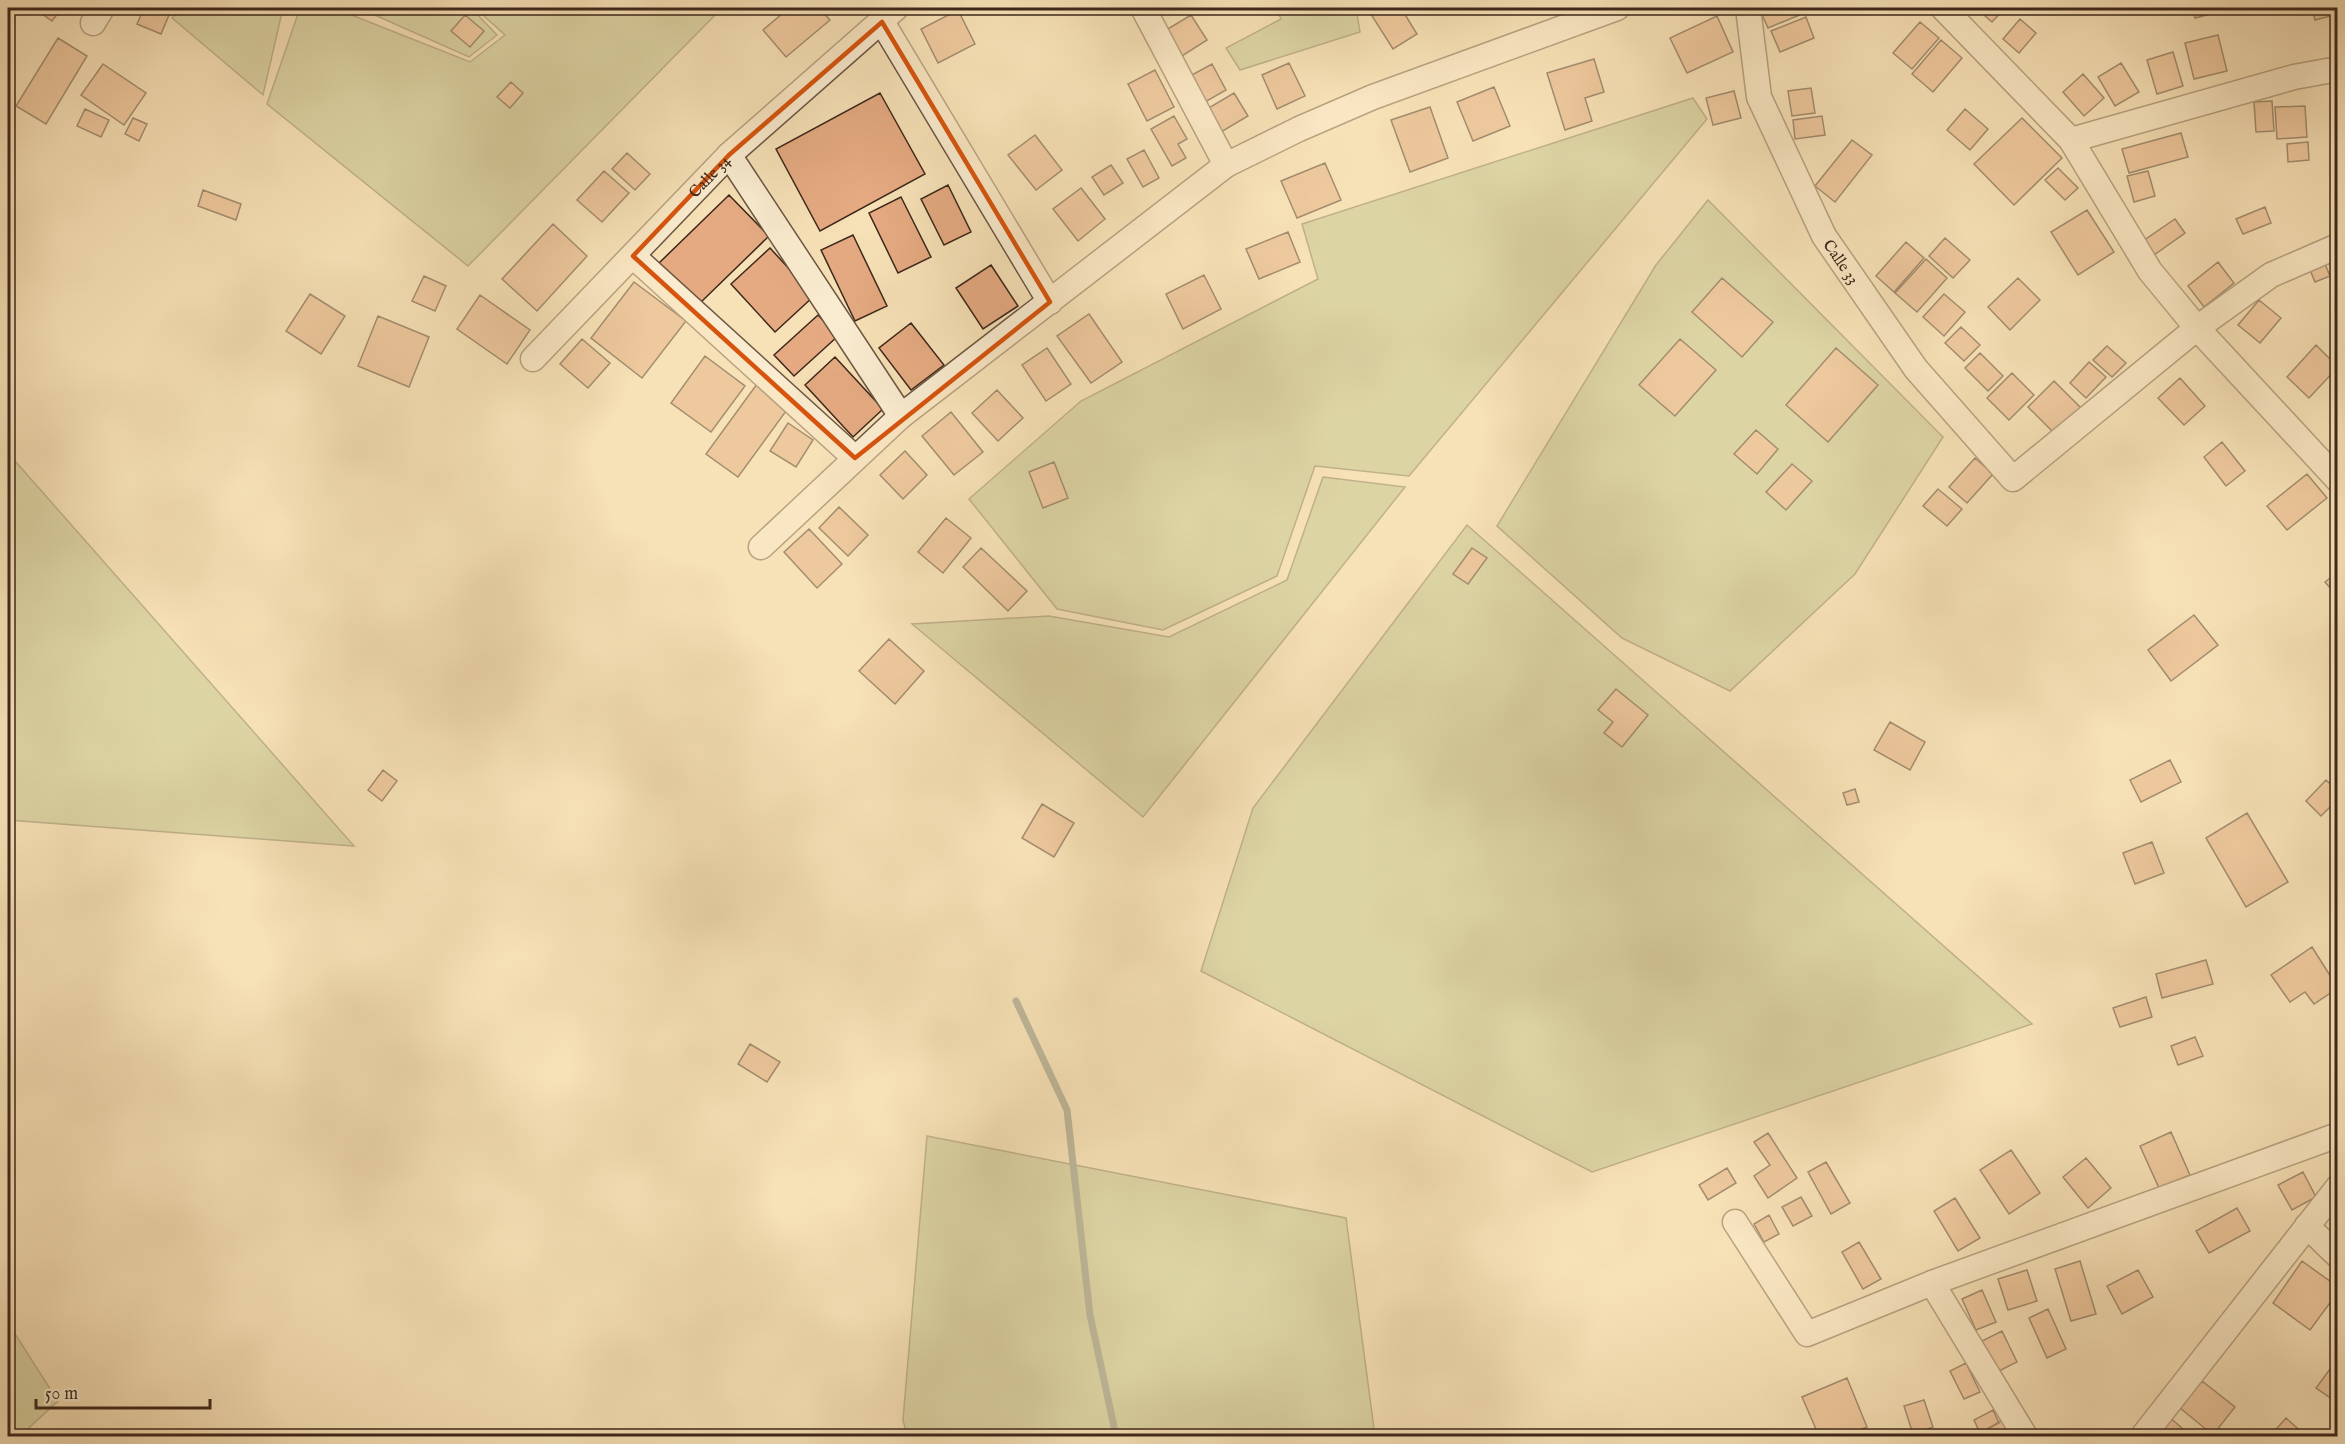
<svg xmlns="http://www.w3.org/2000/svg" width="2345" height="1444" viewBox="0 0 2345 1444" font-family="'IM FELL English',serif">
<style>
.green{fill:#bdc38e;stroke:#7d7554;stroke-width:1.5}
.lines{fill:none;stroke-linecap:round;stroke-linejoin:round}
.stream{stroke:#778077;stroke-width:7}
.building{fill:#e5aa81;stroke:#3d271b;stroke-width:1.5}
.street-casing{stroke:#6c5642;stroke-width:27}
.street{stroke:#faecd0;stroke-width:24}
.marked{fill:none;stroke:#d7540e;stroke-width:4.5;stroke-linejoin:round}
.labels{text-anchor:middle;stroke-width:5;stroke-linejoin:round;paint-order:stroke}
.street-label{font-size:16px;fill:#3d271b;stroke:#faecd0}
</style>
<rect width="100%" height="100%" fill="#f7e1b7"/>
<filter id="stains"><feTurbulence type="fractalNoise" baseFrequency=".00333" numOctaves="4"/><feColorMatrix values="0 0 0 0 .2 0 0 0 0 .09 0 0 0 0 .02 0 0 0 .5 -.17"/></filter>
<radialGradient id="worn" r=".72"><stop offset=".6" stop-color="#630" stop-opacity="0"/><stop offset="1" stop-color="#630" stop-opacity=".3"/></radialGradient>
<path class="green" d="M 181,8 L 283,8 L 263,95 L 172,18 Z
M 300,8 L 334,8 L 470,62 L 505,35 L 475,8 L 722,8 L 468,266 L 267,104 Z
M 359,8 L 471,8 L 497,35 L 469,57 Z
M 1276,8 L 1356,8 L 1360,32 L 1240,70 L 1226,48 L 1281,19 Z
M 1693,98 L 1707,119 L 1409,476 L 1315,466 L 1277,576 L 1163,630 L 1057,609 L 969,499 L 1081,401 L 1318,279 L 1302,224 Z
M 1708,200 L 1943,437 L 1855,574 L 1730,691 L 1622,638 L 1497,526 L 1656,265 Z
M 8,453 L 354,846 L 8,820 Z
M 1323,477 L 1405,487 L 1143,817 L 912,624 L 1049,616 L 1169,637 L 1287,580 Z
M 1467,525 L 2032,1024 L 1592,1172 L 1201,971 L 1253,808 Z
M 927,1136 L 1346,1218 L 1375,1436 L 907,1436 L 903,1420 Z
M 8,1323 L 58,1401 L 20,1436 L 8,1436 Z"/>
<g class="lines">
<path class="stream" d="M 1016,1001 L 1067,1110 L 1090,1315 L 1116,1436"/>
</g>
<path class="building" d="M 34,8 L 62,8 L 52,21 Z
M 144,8 L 172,8 L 161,34 L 137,24 Z
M 789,8 L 819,8 L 830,20 L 786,57 L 763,30 Z
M 1367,8 L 1401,8 L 1417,34 L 1393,49 Z
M 1759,8 L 1800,8 L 1802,14 L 1768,28 Z
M 1976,8 L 2005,8 L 1992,22 Z
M 2192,8 L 2225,8 L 2226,10 L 2195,18 Z
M 2312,8 L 2338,8 L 2338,14 L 2315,20 Z
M 958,10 L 975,44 L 938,63 L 921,29 Z
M 465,15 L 484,31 L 470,47 L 451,31 Z
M 1191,15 L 1207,40 L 1182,56 L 1166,30 Z
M 1717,16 L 1733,52 L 1687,73 L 1670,38 Z
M 1806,17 L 1814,38 L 1780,52 L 1771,31 Z
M 2020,19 L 2036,33 L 2019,53 L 2003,39 Z
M 1920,22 L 1939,38 L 1912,69 L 1893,53 Z
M 2218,35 L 2227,71 L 2194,79 L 2185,43 Z
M 58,38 L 87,56 L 46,124 L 16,106 Z
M 1941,40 L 1962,58 L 1933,92 L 1912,74 Z
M 2173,52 L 2183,86 L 2157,94 L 2147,60 Z
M 1594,59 L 1604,92 L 1585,98 L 1592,121 L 1565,130 L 1547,73 Z
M 1289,63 L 1305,96 L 1277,109 L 1262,75 Z
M 2121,63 L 2139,92 L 2115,106 L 2098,77 Z
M 103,64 L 146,93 L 124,125 L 81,95 Z
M 1212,64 L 1226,90 L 1205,102 L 1190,76 Z
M 1155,70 L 1174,107 L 1147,121 L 1128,84 Z
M 2083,74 L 2104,98 L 2084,116 L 2063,92 Z
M 511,82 L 523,93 L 510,108 L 497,97 Z
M 1494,87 L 1510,126 L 1473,141 L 1457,102 Z
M 1811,88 L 1815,113 L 1792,116 L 1788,91 Z
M 1734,91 L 1741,118 L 1713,125 L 1706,98 Z
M 880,93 L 925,174 L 820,231 L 776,149 Z
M 1234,93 L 1248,116 L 1221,132 L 1207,109 Z
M 2272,101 L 2274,131 L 2256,132 L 2254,102 Z
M 2305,106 L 2307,137 L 2277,139 L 2275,107 Z
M 1430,107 L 1448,158 L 1410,172 L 1391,120 Z
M 85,109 L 109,120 L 101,137 L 77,126 Z
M 1965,109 L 1988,129 L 1970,150 L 1947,130 Z
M 1174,116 L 1187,139 L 1178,144 L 1186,158 L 1172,166 L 1151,129 Z
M 1822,116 L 1825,135 L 1795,139 L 1793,120 Z
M 133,118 L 147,124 L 139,141 L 125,134 Z
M 2022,118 L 2062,158 L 2014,205 L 1974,164 Z
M 2181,133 L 2188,157 L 2129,173 L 2122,149 Z
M 1035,135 L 1062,170 L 1036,190 L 1008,155 Z
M 1852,140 L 1872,155 L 1835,202 L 1815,186 Z
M 2308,142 L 2309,160 L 2288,162 L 2287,144 Z
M 1144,150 L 1159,178 L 1143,187 L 1127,159 Z
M 627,153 L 650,174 L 635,190 L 612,169 Z
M 1325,163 L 1341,200 L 1297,218 L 1281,181 Z
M 1111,165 L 1123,183 L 1104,195 L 1092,177 Z
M 2058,168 L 2078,188 L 2065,200 L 2045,180 Z
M 604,171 L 629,193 L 602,222 L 577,200 Z
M 2148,171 L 2155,196 L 2134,202 L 2127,176 Z
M 948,185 L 971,232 L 944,245 L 921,199 Z
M 1081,188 L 1105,219 L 1078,241 L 1053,209 Z
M 203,190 L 241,204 L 236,220 L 198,206 Z
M 729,195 L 769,236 L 698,305 L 658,264 Z
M 901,197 L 931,257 L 898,273 L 869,213 Z
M 2265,207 L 2271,223 L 2243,234 L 2236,219 Z
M 2087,210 L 2114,252 L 2078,275 L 2051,232 Z
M 2175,219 L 2185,233 L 2154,255 L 2143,241 Z
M 553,224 L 587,256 L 537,311 L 502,279 Z
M 1288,232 L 1300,262 L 1259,279 L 1246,249 Z
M 853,235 L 887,306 L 855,321 L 821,250 Z
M 1945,238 L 1970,260 L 1953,278 L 1929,256 Z
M 1906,242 L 1924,258 L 1894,292 L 1876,276 Z
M 770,248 L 814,296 L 775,332 L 731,284 Z
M 1926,259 L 1947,278 L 1917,312 L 1895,293 Z
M 2218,262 L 2234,283 L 2204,307 L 2188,286 Z
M 2325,264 L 2330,276 L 2315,282 L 2310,270 Z
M 991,265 L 1018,306 L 983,329 L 956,288 Z
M 1204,275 L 1221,309 L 1183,329 L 1166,294 Z
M 424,276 L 446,286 L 435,311 L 412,301 Z
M 1722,278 L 1773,322 L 1742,357 L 1692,312 Z
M 2018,278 L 2040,300 L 2010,330 L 1988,307 Z
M 634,282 L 686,321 L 642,378 L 591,338 Z
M 310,294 L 345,316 L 321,354 L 286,331 Z
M 1944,294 L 1965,312 L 1944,336 L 1923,317 Z
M 480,295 L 530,330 L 507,364 L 457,329 Z
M 2259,300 L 2281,318 L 2260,343 L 2238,325 Z
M 1089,314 L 1122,362 L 1091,383 L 1057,336 Z
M 818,315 L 838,336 L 794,376 L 774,355 Z
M 378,316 L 429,337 L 409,387 L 358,366 Z
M 911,323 L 944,365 L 911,390 L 879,348 Z
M 1961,327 L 1980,345 L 1964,361 L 1945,343 Z
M 582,339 L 610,363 L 588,388 L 560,364 Z
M 1680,339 L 1716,370 L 1675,416 L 1639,385 Z
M 2316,345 L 2338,367 L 2309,398 L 2287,377 Z
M 2107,346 L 2126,363 L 2112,377 L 2093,360 Z
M 1047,348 L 1071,384 L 1046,401 L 1022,365 Z
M 1836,348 L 1878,385 L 1828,442 L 1786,405 Z
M 1980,353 L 2003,376 L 1988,391 L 1965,368 Z
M 705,356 L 745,386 L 711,432 L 671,403 Z
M 835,357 L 883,409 L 853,437 L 805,385 Z
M 2089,362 L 2106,377 L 2086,398 L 2070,383 Z
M 2012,373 L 2034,395 L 2009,420 L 1987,398 Z
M 2180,378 L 2205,406 L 2184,425 L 2158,398 Z
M 2054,381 L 2085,412 L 2059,438 L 2028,407 Z
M 757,384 L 789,407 L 738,477 L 706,454 Z
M 997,390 L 1023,418 L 998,441 L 972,413 Z
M 951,412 L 983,452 L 954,475 L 922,436 Z
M 788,423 L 813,440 L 796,467 L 770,451 Z
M 1756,430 L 1778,449 L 1757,474 L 1734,454 Z
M 2222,442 L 2245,471 L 2226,486 L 2204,457 Z
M 905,451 L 927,475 L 903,499 L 880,475 Z
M 1975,458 L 1993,474 L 1967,503 L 1949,487 Z
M 1054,462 L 1068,498 L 1043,508 L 1029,472 Z
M 1792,464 L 1812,481 L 1786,510 L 1766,492 Z
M 2307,474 L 2327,498 L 2287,530 L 2267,506 Z
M 1938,489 L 1962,509 L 1947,526 L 1923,506 Z
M 839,507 L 868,535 L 848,556 L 819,528 Z
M 946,518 L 971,538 L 943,573 L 918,552 Z
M 809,529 L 842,564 L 817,588 L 784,552 Z
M 981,548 L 1027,591 L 1008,611 L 963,567 Z
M 1472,548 L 1487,558 L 1468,584 L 1453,574 Z
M 2338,572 L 2338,597 L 2325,582 Z
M 2194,615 L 2218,645 L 2171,681 L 2148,650 Z
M 889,639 L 924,671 L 895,704 L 859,671 Z
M 1616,689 L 1648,715 L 1622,747 L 1604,733 L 1613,722 L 1598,710 Z
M 1890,722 L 1925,742 L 1910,770 L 1874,750 Z
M 2170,760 L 2181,782 L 2141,802 L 2130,780 Z
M 383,770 L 397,781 L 382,801 L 368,790 Z
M 2326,780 L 2338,791 L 2338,799 L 2321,816 L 2306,801 Z
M 1855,789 L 1859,802 L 1847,805 L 1843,793 Z
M 1042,804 L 1074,823 L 1054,857 L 1022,838 Z
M 2247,813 L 2288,882 L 2246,907 L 2206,838 Z
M 2152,842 L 2164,873 L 2135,884 L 2123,853 Z
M 2312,947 L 2338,988 L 2314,1004 L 2305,992 L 2290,1002 L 2271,975 Z
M 2206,960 L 2213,984 L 2162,998 L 2156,974 Z
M 2146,997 L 2152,1017 L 2120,1027 L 2113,1008 Z
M 2195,1037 L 2203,1056 L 2178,1065 L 2171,1046 Z
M 750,1044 L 780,1062 L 767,1082 L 738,1064 Z
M 2171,1132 L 2190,1175 L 2159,1188 L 2140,1146 Z
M 1768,1133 L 1797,1178 L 1768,1198 L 1754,1176 L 1770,1165 L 1754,1142 Z
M 2011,1150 L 2040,1193 L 2009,1214 L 1980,1170 Z
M 2086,1158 L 2111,1188 L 2088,1208 L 2063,1177 Z
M 1826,1162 L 1850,1203 L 1831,1214 L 1808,1172 Z
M 1727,1168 L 1736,1183 L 1708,1200 L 1699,1185 Z
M 2303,1172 L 2316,1197 L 2292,1210 L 2278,1185 Z
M 1801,1197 L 1812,1216 L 1793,1226 L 1782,1207 Z
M 1955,1198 L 1980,1238 L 1958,1251 L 1934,1211 Z
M 2237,1208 L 2250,1231 L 2209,1253 L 2196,1231 Z
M 1769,1215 L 1779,1234 L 1764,1242 L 1754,1224 Z
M 1859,1242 L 1881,1279 L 1863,1289 L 1842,1252 Z
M 2080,1261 L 2096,1314 L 2071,1321 L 2055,1269 Z
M 2302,1261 L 2338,1287 L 2338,1292 L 2310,1330 L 2273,1303 Z
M 2027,1270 L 2037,1301 L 2008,1310 L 1998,1279 Z
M 2138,1270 L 2153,1297 L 2122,1314 L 2107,1286 Z
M 1982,1290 L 1996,1322 L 1976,1330 L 1962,1299 Z
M 2048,1309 L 2066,1349 L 2047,1358 L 2029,1318 Z
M 2002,1331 L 2017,1362 L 1995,1373 L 1980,1342 Z
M 1966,1363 L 1980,1392 L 1964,1399 L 1950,1371 Z
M 2330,1369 L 2338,1374 L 2338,1403 L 2316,1388 Z
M 1847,1378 L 1867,1427 L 1843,1436 L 1819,1436 L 1802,1397 Z
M 2202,1381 L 2235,1407 L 2213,1435 L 2180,1408 Z
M 1924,1400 L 1933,1427 L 1913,1434 L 1904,1406 Z
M 1993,1410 L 1999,1423 L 1980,1433 L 1974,1420 Z
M 2167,1415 L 2191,1436 L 2148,1436 Z
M 2006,1418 L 2016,1436 L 1982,1436 L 1980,1433 Z
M 2286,1418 L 2306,1436 L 2270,1436 Z"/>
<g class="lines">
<g class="street-casing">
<g id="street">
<path d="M 1143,8 L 1226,165"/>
<path id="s1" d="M 1748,8 L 1759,97 L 1824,236 L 1916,369 L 2013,479 L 2197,328 L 2271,275 L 2338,246"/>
<path d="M 1943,8 L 2071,140 L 2150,271 L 2197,328 L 2338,480"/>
<path d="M 882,22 L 1050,302"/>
<path d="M 93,23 L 102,8"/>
<path d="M 2071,140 L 2294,77 L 2338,69"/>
<path d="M 729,155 L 901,416"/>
<path d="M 633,256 L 855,458"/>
<path id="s2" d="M 533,359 L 729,155 L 896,8"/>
<path d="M 761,547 L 901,416 L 1226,165 L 1299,129 L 1373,97 L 1617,8"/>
<path d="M 1735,1222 L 1807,1334 L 1932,1283 L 2338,1135"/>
<path d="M 2307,1226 L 2338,1256"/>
<path d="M 1932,1283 L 2025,1436"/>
<path d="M 2143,1436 L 2338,1187"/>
</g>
</g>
<use href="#street" class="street"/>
</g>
<path d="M0 0H2345V1444H0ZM 882,22 L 1050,302 L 855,458 L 633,256 L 729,155 Z" fill="#f7e1b7" fill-opacity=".55" fill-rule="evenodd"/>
<path class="marked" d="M 882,22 L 1050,302 L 855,458 L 633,256 L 729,155 Z"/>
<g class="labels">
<g class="street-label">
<text dy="6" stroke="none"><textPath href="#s2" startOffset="254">Calle 34</textPath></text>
<text dy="6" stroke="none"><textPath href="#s1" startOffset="274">Calle 33</textPath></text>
</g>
</g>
<rect width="2345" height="1444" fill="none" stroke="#f7e1b7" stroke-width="30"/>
<rect x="9" y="9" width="2327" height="1426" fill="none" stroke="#3d271b" stroke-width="3"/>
<rect x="15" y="15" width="2315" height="1414" fill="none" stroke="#3d271b" stroke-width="1.5"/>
<path d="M36 1399v9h174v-9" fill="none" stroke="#3d271b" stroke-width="3"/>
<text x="45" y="1399" font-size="18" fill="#3d271b" stroke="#faecd0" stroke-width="4.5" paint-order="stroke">50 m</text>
<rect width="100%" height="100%" filter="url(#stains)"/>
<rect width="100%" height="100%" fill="url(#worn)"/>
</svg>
